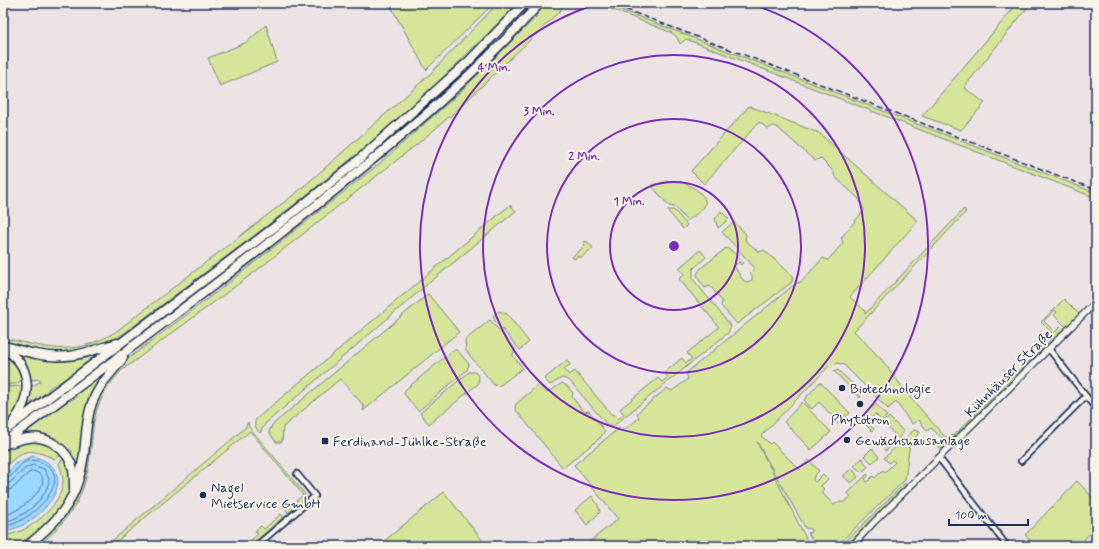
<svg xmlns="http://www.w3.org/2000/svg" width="1099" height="549" viewBox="0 0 1099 549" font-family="Mynerve,sans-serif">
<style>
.green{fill:#d6e599;stroke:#788a7c}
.water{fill:#9cd8fd;stroke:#6894bd}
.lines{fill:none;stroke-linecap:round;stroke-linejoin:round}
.shore{stroke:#4f739e;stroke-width:1}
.minor-casing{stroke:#1b2f5e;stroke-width:8}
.tertiary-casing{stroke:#1b2f5e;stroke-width:8}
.motorway-casing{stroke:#1b2f5e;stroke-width:11}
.minor{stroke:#f7f3e8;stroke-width:4.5}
.tertiary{stroke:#f7f3e8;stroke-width:5.5}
.motorway{stroke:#f7f3e8;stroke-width:8}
.rail{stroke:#1b2f5e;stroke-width:1.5;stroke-dasharray:6 3;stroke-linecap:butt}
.ring{fill:none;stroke:#7b2cbf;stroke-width:2}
.poi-dot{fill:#1b2f5e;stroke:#f7f3e8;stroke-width:1.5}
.labels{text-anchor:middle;stroke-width:4;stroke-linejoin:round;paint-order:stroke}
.street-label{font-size:14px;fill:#1b2f5e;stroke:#f7f3e8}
.poi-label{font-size:14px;fill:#1b2f5e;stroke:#f7f3e8;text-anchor:start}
.centre{fill:#7b2cbf;stroke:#f7f3e8;stroke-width:2}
.ring-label{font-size:12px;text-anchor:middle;font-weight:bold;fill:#7b2cbf;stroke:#f7f3e8;stroke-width:4;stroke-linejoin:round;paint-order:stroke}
</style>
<rect width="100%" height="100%" fill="#ece4e4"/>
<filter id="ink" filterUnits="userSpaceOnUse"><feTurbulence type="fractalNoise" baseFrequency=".025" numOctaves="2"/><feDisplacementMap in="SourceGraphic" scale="8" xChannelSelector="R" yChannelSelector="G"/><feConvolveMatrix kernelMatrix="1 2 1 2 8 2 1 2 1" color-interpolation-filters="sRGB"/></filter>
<g filter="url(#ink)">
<path class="green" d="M 389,3 L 494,3 L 426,70 Z
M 498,3 L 518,3 C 477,45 435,86 391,125 C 307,199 215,264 126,332 L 102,347 L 56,354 L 3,343 L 3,338 C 48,347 70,358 114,333 L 296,193 L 335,159 L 429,75 Z
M 550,3 L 564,3 L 560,11 L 457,110 L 421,141 L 256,271 L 121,371 C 81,414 99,440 83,488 C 75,512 57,529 39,546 L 34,546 L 61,520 L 70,507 L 90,423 L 99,393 L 121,364 L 227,284 L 379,164 L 458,94 L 536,17 L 537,14 L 545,5 L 547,6 Z
M 596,3 L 603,3 L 1096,193 L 1096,198 L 686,39 L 680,44 L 677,37 L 672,33 Z
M 1018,3 L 1031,3 L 965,86 L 966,89 L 985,103 L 961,130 L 922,116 Z
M 266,25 L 277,62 L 220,86 L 208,58 L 247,42 Z
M 749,106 L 819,133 L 918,221 L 850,297 L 865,311 L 865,314 L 964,209 L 966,212 L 854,331 L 882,360 L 909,396 L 945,437 L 954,435 L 1050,341 L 1052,333 L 1041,322 L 1064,299 L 1079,314 L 1066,327 L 1054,315 L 1057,312 L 1055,310 L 1044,321 L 1055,332 L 1060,327 L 1063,330 L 942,449 L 938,446 L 943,439 L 931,428 L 927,431 L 919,420 L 912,424 L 896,402 L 888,409 L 844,365 L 838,363 L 829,366 L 761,436 L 770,444 L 772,442 L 799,469 L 809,460 L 819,471 L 814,476 L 813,480 L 815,482 L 823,474 L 828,479 L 821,486 L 824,489 L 821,492 L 834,505 L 838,502 L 844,502 L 851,497 L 848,493 L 867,474 L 868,476 L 865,479 L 867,482 L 873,476 L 875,478 L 883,470 L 885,472 L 895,462 L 892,460 L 889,463 L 884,458 L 914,430 L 921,432 L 910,442 L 905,480 L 836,546 L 816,546 L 808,533 L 811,532 L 810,528 L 806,529 L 757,442 L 810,546 L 584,546 L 618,519 L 574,465 L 619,428 L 624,430 L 639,418 L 637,413 L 667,388 L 672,391 L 688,379 L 686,373 L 795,284 L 802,281 L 823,258 L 828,260 L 843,243 L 841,238 L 864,210 L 859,199 L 834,176 L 834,172 L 820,158 L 815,161 L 777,127 L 773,126 L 768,129 L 759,122 L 704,184 L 691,171 Z
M 669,181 C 674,181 680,181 684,183 C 691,185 707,195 705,204 C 704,210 692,217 687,221 L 675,207 L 669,206 L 651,185 Z
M 510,205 L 516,211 L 423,288 L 265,424 L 260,433 C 256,428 253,425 256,419 Z
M 667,210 L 674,210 L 687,225 L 683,229 Z
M 721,211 L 729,219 L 718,228 L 715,219 Z
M 734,222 L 746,234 L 745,240 L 759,252 L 764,250 L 793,276 L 792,282 L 737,324 L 721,306 L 722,301 L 710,286 L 705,288 L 699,280 L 697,274 L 701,268 L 726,248 L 732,251 L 743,263 L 741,265 L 739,262 L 734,266 L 743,280 L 747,282 L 752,280 L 752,276 L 750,273 L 755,268 L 722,232 Z
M 584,241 L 588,242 L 593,248 L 580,258 L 578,256 L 574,259 L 572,257 L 585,246 L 583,242 Z
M 700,250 L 706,257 L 693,269 L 693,279 L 731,326 L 728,333 L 612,427 L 608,426 L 569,380 L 562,378 L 550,385 L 544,379 L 567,360 L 570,365 L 564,369 L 569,375 L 575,371 L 612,415 L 614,414 L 618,419 L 624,414 L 620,409 L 658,378 L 662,382 L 668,377 L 664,373 L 682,358 L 686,363 L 692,359 L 687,353 L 719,327 L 679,279 L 684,274 L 679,268 Z
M 428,294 L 459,332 L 363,411 L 364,406 L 340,379 L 283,427 L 282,442 L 276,442 L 269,432 L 272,425 Z
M 499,311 L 507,314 L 529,342 L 520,350 L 495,321 L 493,316 Z
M 490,320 L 515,349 L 513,356 L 523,368 L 499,386 L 494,385 L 466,351 L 465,340 Z
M 11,350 L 70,359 L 98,354 L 55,386 L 54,385 L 48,389 L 49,390 L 25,408 L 30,387 L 40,382 L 40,379 L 33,380 L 29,378 Z
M 453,350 L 457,350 L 469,364 L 467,370 L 418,411 L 404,394 L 405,390 Z
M 3,352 L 16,362 L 23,378 L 17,384 L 9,384 L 9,387 L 21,386 L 24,390 L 15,413 L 3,424 Z
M 838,370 L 861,392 L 859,394 L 861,397 L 860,398 L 834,371 Z
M 469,372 L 475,372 L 479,377 L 478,384 L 429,424 L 420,413 Z
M 105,373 L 106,374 L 98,384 L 78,476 L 70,455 L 72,451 L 70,449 L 67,450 L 21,436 L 69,400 L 70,401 L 76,397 L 75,395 Z
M 820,382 L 850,413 L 846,417 L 844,415 L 843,417 L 844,419 L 838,424 L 835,421 L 836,420 L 819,402 L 812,409 L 804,400 Z
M 562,383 L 567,386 L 573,393 L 572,397 L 584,412 L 589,411 L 605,431 L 600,438 L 563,468 L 515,409 L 516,404 L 538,385 L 546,392 L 550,391 Z
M 802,402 L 831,432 L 811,450 L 784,422 Z
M 876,404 L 887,416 L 882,421 L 875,414 L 867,422 L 874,429 L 872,431 L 860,419 Z
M 889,417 L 904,432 L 886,451 L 884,450 L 888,443 L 896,436 L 884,423 Z
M 248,422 L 249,427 L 305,494 L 304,499 L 288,513 L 286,510 L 303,495 L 250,431 L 111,546 L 106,546 L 245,428 Z
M 34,440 L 53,446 L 60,454 L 60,456 L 55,459 C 29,448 23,447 3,470 L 3,451 L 16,444 Z
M 872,448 L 879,457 L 872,463 L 864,456 Z
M 862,458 L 868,467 L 862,472 L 854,466 Z
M 63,459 L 66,459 C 70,467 72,478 71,486 C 68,510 36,536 15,545 C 12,547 7,546 3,546 L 3,535 C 26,536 63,505 63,481 C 63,474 60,469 59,463 Z
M 852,468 L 858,477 L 851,483 L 843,476 Z
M 1077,481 L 1096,501 L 1096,527 L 1078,546 L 1035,546 L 1025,535 Z
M 905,483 L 906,487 L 846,546 L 841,546 Z
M 444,492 L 487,546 L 378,546 Z
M 592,496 L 598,505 L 600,512 L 587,525 L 575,510 Z
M 281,514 L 283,517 L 250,546 L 244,546 L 258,534 L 255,531 L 261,526 L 264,529 Z"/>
<path class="water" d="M 33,456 C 93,474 29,534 3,530 L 3,478 L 16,463 Z"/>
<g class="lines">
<path class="shore" d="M 3,480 C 17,479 19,450 45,464 C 76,481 25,527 3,526
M 3,485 C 15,484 20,468 33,465 L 44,469 L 49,479 C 49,497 20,522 3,521
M 3,491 C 17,491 20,477 32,471 C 63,477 19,515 3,515"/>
<g class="minor-casing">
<path id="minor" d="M 1049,349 L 1096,409
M 939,458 L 1007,546
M 1021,461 L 1086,396
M 256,546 L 315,496 L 297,474"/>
</g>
<g class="tertiary-casing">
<path id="tertiary" d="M 852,546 L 874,522 L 1096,302"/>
</g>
<g class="motorway-casing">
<path id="motorway" d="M 3,346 C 14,348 25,352 36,354 C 68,361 88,352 117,343
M 3,349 C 33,364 32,397 14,421
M 3,432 L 284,220 L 354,164 L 469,61 L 525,3
M 3,443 C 114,360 226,278 334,191 C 406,133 478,72 540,3
M 4,445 C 12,442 20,439 28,438 C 48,435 69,450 73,470 C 74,476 74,482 74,489
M 27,546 C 62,518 78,498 84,454 C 86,436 86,419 92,403 C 100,382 111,374 123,358"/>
</g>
<use href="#minor" class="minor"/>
<use href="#tertiary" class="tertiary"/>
<use href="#motorway" class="motorway"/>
<path class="rail" d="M 609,3 L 1096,190"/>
</g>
</g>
<g class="ring">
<circle cx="674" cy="246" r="64"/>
<circle cx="674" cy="246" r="127"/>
<circle cx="674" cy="246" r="191"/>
<path d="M748 3A254 254 0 1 1 600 3"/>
</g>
<g class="poi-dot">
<circle cx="842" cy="388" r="4"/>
<circle cx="860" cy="404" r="4"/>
<circle cx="847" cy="440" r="4"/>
<rect x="321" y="437" width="8" height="8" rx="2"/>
<circle cx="203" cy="495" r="4"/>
</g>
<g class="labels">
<g class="street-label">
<text transform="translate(1008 373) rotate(-45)" y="5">Kühnhäuser Straße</text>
</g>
<g class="poi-label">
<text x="850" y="393">Biotechnologie</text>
<text x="860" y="424" text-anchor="middle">Phytotron</text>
<text x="855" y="445">Gewächshausanlage</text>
<text x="333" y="446">Ferdinand-Jühlke-Straße</text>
<text x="211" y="492">Nagel<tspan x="211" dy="16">Mietservice GmbH</tspan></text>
</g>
</g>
<circle cx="674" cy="246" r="6" class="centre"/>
<g class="ring-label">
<text x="494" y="71">4 Min.</text>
<text x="539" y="115">3 Min.</text>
<text x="584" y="160">2 Min.</text>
<text x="629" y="205">1 Min.</text>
</g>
<rect width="1099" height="549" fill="none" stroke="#f7f3e8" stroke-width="16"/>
<rect x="8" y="8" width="1083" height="533" fill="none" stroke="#1b2f5e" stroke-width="1.5" filter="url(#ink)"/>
<path d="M949 519v6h79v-6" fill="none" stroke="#1b2f5e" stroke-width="2"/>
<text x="955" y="519" font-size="12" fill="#1b2f5e" stroke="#f7f3e8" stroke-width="3" paint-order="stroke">100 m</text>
</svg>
